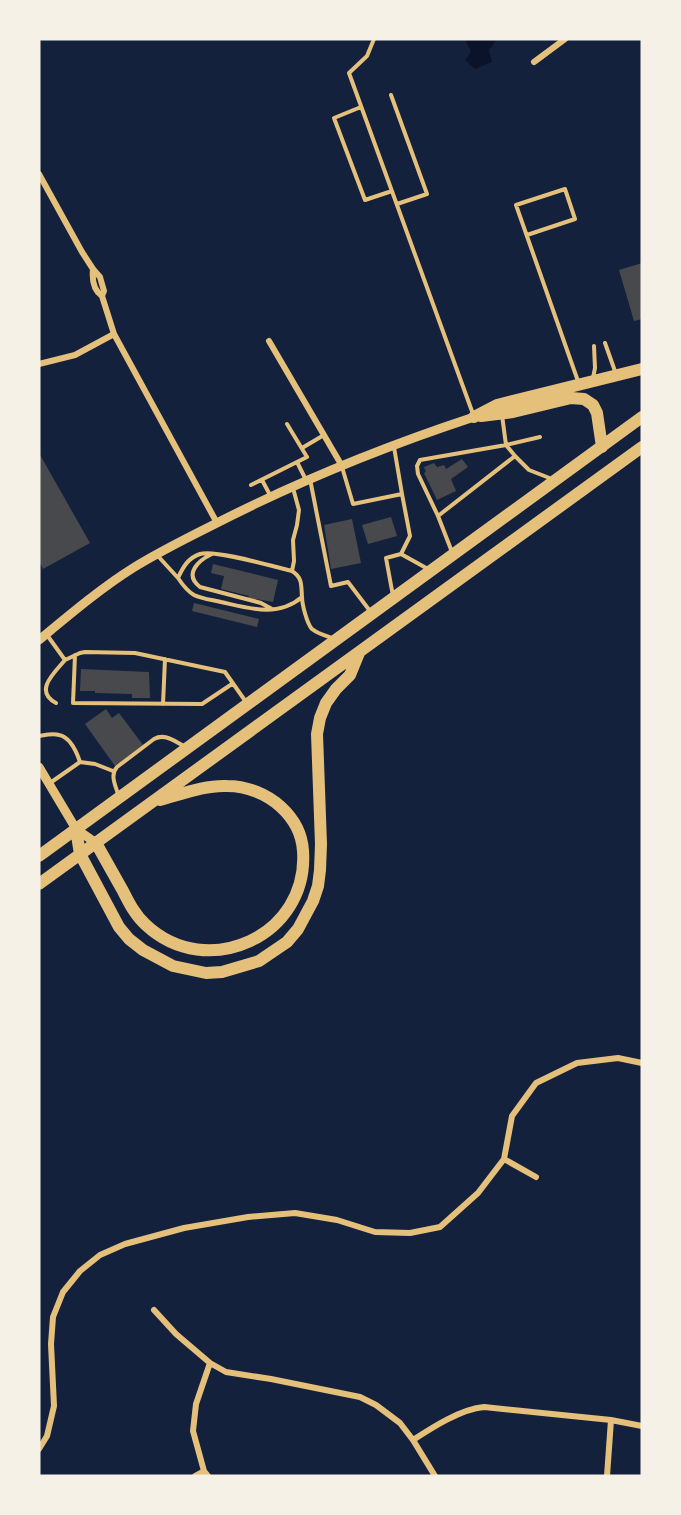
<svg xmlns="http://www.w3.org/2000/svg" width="681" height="1515" viewBox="0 0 681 1515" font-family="Literata,serif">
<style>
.water{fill:#0b132b}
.building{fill:#48494c}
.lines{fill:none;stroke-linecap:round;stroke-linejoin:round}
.service{stroke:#e5c07b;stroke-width:4}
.minor{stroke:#e5c07b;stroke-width:6}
.tertiary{stroke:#e5c07b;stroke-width:9}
.trunk{stroke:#e5c07b;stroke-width:12}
</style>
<rect width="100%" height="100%" fill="#14213d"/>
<path class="water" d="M 471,39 L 493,39 L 496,41 L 489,50 L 492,62 L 475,69 L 465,60 L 471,52 L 466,41 Z"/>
<path class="building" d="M 642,263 L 642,319 L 634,321 L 619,270 Z
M 39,453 L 90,543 L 43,569 L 39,561 Z
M 462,459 L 468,467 L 451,479 L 456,491 L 437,500 L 424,473 L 426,472 L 424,467 L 434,463 L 437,467 L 444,465 L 446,469 Z
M 391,517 L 397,536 L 368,544 L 362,525 Z
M 352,519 L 361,563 L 331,569 L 324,525 Z
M 213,564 L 278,580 L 273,602 L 256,599 L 256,600 L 248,598 L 249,596 L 221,589 L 224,576 L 211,573 Z
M 194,603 L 259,619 L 257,627 L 192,611 Z
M 81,669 L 149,672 L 150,698 L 132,698 L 132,694 L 95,693 L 95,691 L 80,691 Z
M 106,709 L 112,718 L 119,713 L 143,745 L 115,766 L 85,724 Z"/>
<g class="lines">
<path class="service" d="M 374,39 L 367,56 L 349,73 L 473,414
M 391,95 L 427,194 L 397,204
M 361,107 L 334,118 L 365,200 L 392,191
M 527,235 L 575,219 L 565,189 L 516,205 L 579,384
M 605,343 L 616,374
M 593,378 L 595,368 L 594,346
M 502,415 L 506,445 L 515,456 L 529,470 L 552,479
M 302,448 L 324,435
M 297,462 L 306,480
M 342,467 L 353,504 L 402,494 L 394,447
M 310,479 L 331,586 L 348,582 L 370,611
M 262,480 L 270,495
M 251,485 L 307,457 L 287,424
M 438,516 L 515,456
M 452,552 L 438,516 L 418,474 L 417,466 L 420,460 L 506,445 L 540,437
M 212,554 C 199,560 183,574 200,587 L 261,603 L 272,609
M 401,554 L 410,536 L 402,494
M 157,555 L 178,578
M 292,571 L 294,561 L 293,540 L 297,525 L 299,510 L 293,488
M 393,596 L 386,558 L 401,554 L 428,569
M 302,597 C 278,618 248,608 221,602 C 213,600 202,599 194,595 C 187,591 182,584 178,578 C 183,567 188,558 200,554 C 214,549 275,567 292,571 C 303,578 301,586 302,597 C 302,604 307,624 312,629 C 318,634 327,636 335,639
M 47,635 L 65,660 C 55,672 33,691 56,703
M 75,655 L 73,703 L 202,704 L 232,684
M 65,660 L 80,653 L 85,652 L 135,653 L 225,672 L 246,702
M 163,704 L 165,659
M 39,736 C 45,735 53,733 59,735 C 70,737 77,753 80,762
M 50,783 L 80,762 L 95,764 L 113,771
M 118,794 C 115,784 110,775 117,767 L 154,739 C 165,733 174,741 184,746"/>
<path class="minor" d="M 534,62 L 565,39
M 39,174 L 82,252 L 93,269 L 100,277 L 104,291 L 102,296
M 93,269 C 92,279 93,290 102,296 L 114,334 L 217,523
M 269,341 L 342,466
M 39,364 L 75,355 L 114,334
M 504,1159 L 536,1177
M 154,1310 L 176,1334 L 210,1363 L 226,1372 L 271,1379 L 360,1397 L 376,1405 L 400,1423 L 413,1440 L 435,1476
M 413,1440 C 433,1427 461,1409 484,1407 L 611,1420 L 642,1426
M 39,1449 L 47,1436 L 54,1406 L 51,1344 L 53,1317 L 63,1292 L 80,1271 L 100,1255 L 125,1244 L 184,1228 L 248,1217 L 295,1213 L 337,1220 L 375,1232 L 410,1233 L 440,1227 L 478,1193 L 504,1159 L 512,1116 L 536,1083 L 577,1063 L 618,1058 L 642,1063
M 195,1476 L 204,1471
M 208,1476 L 204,1471 L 193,1431 L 196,1404 L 210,1363
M 607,1476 L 611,1420"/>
<path class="tertiary" d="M 39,640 C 68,616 101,588 133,568 C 157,553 183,540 209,527 C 294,483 383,447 474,417
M 39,767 L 76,829 L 96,843"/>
<path class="trunk" d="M 481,416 L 513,412 L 571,398 L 584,399 L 593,405 L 597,413 L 602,447
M 474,417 L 497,405 L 642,369
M 76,829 L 80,854 L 119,927 L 129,939 L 143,950 L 173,966 L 206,973 L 222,972 L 259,961 L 287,942 L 298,929 L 313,901 L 318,886 L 320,870 L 321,844 L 317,734 L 320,718 L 326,703 L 336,689 L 350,675 L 359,653
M 96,843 C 105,859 114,875 123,891 C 129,903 135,915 146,925 C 207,982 309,936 303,851 C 302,834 294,819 281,807 C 267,794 247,786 227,786 C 205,785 182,794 160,800
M 39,856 L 642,417
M 39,884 L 642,447"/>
</g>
<rect width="681" height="1515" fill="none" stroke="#f6f1e7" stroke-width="81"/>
</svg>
